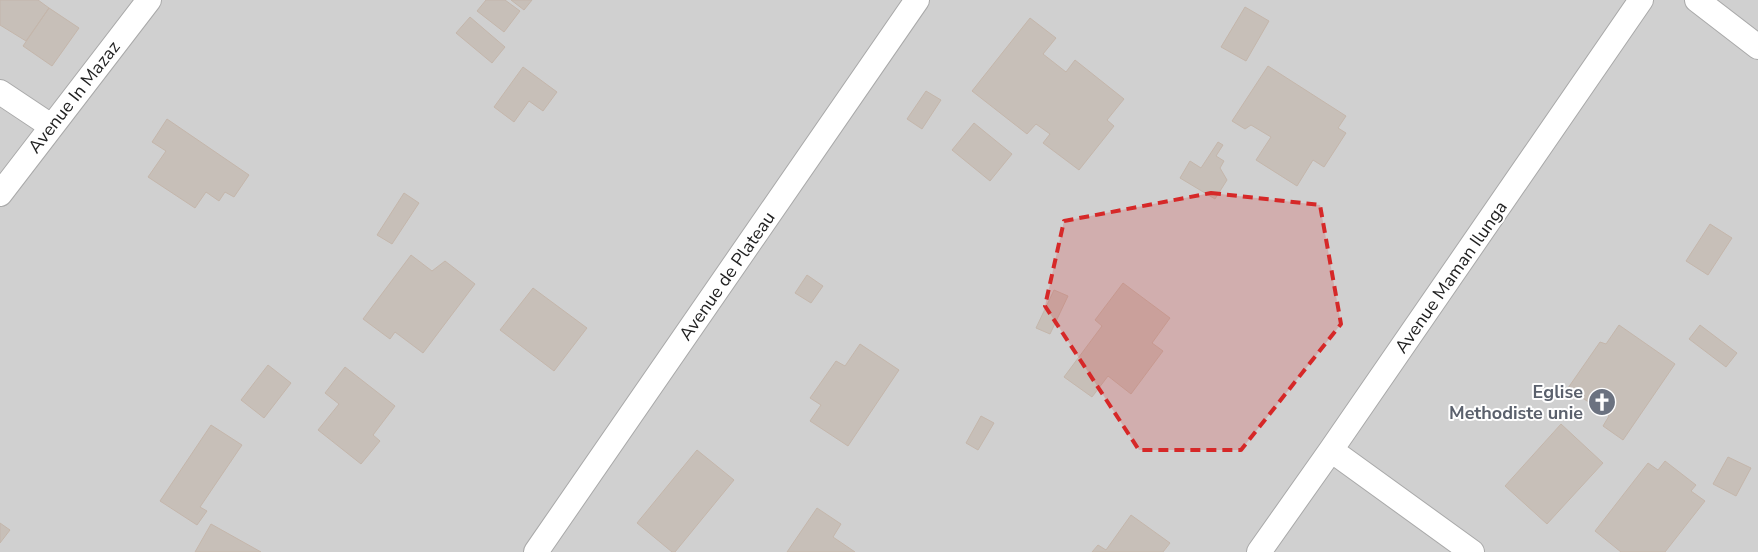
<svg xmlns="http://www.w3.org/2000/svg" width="1758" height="552" viewBox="0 0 1758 552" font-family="'Nunito Sans',sans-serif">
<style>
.religious{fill:#d0d0d0}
.building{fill:#c7bfb8;stroke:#c4b6ab}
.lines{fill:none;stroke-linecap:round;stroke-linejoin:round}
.minor-casing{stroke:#a9a9a9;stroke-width:26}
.minor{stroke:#fff;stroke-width:24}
.marked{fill:#d62828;fill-opacity:0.2;stroke:#d62828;stroke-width:4;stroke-dasharray:10 6;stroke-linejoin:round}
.labels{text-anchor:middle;stroke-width:4;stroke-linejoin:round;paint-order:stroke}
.street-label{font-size:18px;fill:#222;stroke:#fff}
.worship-label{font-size:18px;font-weight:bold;fill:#5b616d;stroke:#fff;text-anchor:end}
</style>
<rect width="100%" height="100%" fill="#f2efe9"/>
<path class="religious" d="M 0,0 L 1758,0 L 1758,552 L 0,552 Z"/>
<path class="building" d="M 0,0 L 38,0 L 49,8 L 26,41 L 0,25 Z
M 486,0 L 505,0 L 520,11 L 504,32 L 477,11 Z
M 511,0 L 532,0 L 524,10 Z
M 1245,7 L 1269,21 L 1246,61 L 1221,47 Z
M 49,8 L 79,28 L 52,66 L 23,46 Z
M 470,17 L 505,47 L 492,63 L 456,33 Z
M 1030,18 L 1056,38 L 1043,54 L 1066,72 L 1075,60 L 1124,99 L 1107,120 L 1114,126 L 1079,170 L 1043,143 L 1050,134 L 1036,124 L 1027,134 L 972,91 Z
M 1268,66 L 1346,116 L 1338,128 L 1346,133 L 1324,167 L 1313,160 L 1297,186 L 1256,160 L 1271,137 L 1251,125 L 1245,129 L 1232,121 Z
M 523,67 L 557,92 L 543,111 L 529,101 L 514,122 L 494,107 Z
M 926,91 L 941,100 L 922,129 L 907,119 Z
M 167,119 L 249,175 L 234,197 L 225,192 L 219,201 L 206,192 L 195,208 L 148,177 L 166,151 L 152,142 Z
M 974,123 L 1012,154 L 990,181 L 952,150 Z
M 1218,142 L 1223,145 L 1216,156 L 1224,161 L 1220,168 L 1227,180 L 1215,199 L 1180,178 L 1190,161 L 1201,168 Z
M 404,193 L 419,203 L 392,244 L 377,235 Z
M 1710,224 L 1732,238 L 1708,275 L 1686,261 Z
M 411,255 L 432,271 L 445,261 L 475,284 L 423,353 L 395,332 L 390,339 L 363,319 Z
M 807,275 L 823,286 L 811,303 L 795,293 Z
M 1123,283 L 1170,318 L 1152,343 L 1163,351 L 1131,394 L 1108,376 L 1092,397 L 1064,377 L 1102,326 L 1095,320 Z
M 533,288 L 587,328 L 554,371 L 500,330 Z
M 1054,290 L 1068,296 L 1050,334 L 1036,328 Z
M 1619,325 L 1675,364 L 1623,440 L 1603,426 L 1609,416 L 1568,388 L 1600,342 L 1606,344 Z
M 1700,325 L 1737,353 L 1726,367 L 1689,339 Z
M 860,344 L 899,370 L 848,446 L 810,421 L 821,405 L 810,398 L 836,361 L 845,366 Z
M 268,365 L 291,383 L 264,418 L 241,400 Z
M 345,367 L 395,406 L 373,435 L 380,441 L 361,464 L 318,430 L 339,404 L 325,393 Z
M 981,416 L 994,423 L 978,450 L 966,443 Z
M 1561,424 L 1603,463 L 1547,524 L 1505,486 Z
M 211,425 L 242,445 L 200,507 L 207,511 L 197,525 L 160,501 Z
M 697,450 L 734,480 L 675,552 L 672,552 L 637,523 Z
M 1728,457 L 1751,468 L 1736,496 L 1713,484 Z
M 1665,461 L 1696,485 L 1691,491 L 1705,501 L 1665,552 L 1621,552 L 1595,531 L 1648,463 L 1658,470 Z
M 817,508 L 841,524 L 833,537 L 855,552 L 787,552 Z
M 1131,515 L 1170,543 L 1163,552 L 1092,552 L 1098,545 L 1106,550 Z
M 0,523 L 10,530 L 0,543 Z
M 211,524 L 261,552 L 195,552 Z"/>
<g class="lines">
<g class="minor-casing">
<path id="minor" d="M 1697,0 L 1758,47
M 0,92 L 51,126
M 0,194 L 149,0
M 1331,450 L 1472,552
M 536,552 L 917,0
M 1259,552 L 1331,450 L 1641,0"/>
</g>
<use href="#minor" class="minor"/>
</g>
<path class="marked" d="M 1211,193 L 1320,205 L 1341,324 L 1241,450 L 1139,450 L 1045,306 L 1064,221 Z"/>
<defs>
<g id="church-disc" transform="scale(1.4375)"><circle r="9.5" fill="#6b7280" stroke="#fff"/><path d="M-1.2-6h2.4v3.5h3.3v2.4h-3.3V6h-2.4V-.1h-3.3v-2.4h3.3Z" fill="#fff"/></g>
</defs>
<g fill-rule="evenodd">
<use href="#church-disc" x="1602" y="402"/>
</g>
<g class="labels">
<g class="street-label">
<text transform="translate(74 97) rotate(-52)" y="6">Avenue In Mazaz</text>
<text transform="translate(727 276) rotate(-55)" y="6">Avenue de Plateau</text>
<text transform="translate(1451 277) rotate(-55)" y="6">Avenue Maman Ilunga</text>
</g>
<g class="worship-label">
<text x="1583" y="398">Eglise<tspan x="1583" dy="21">Methodiste unie</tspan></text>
</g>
</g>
</svg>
